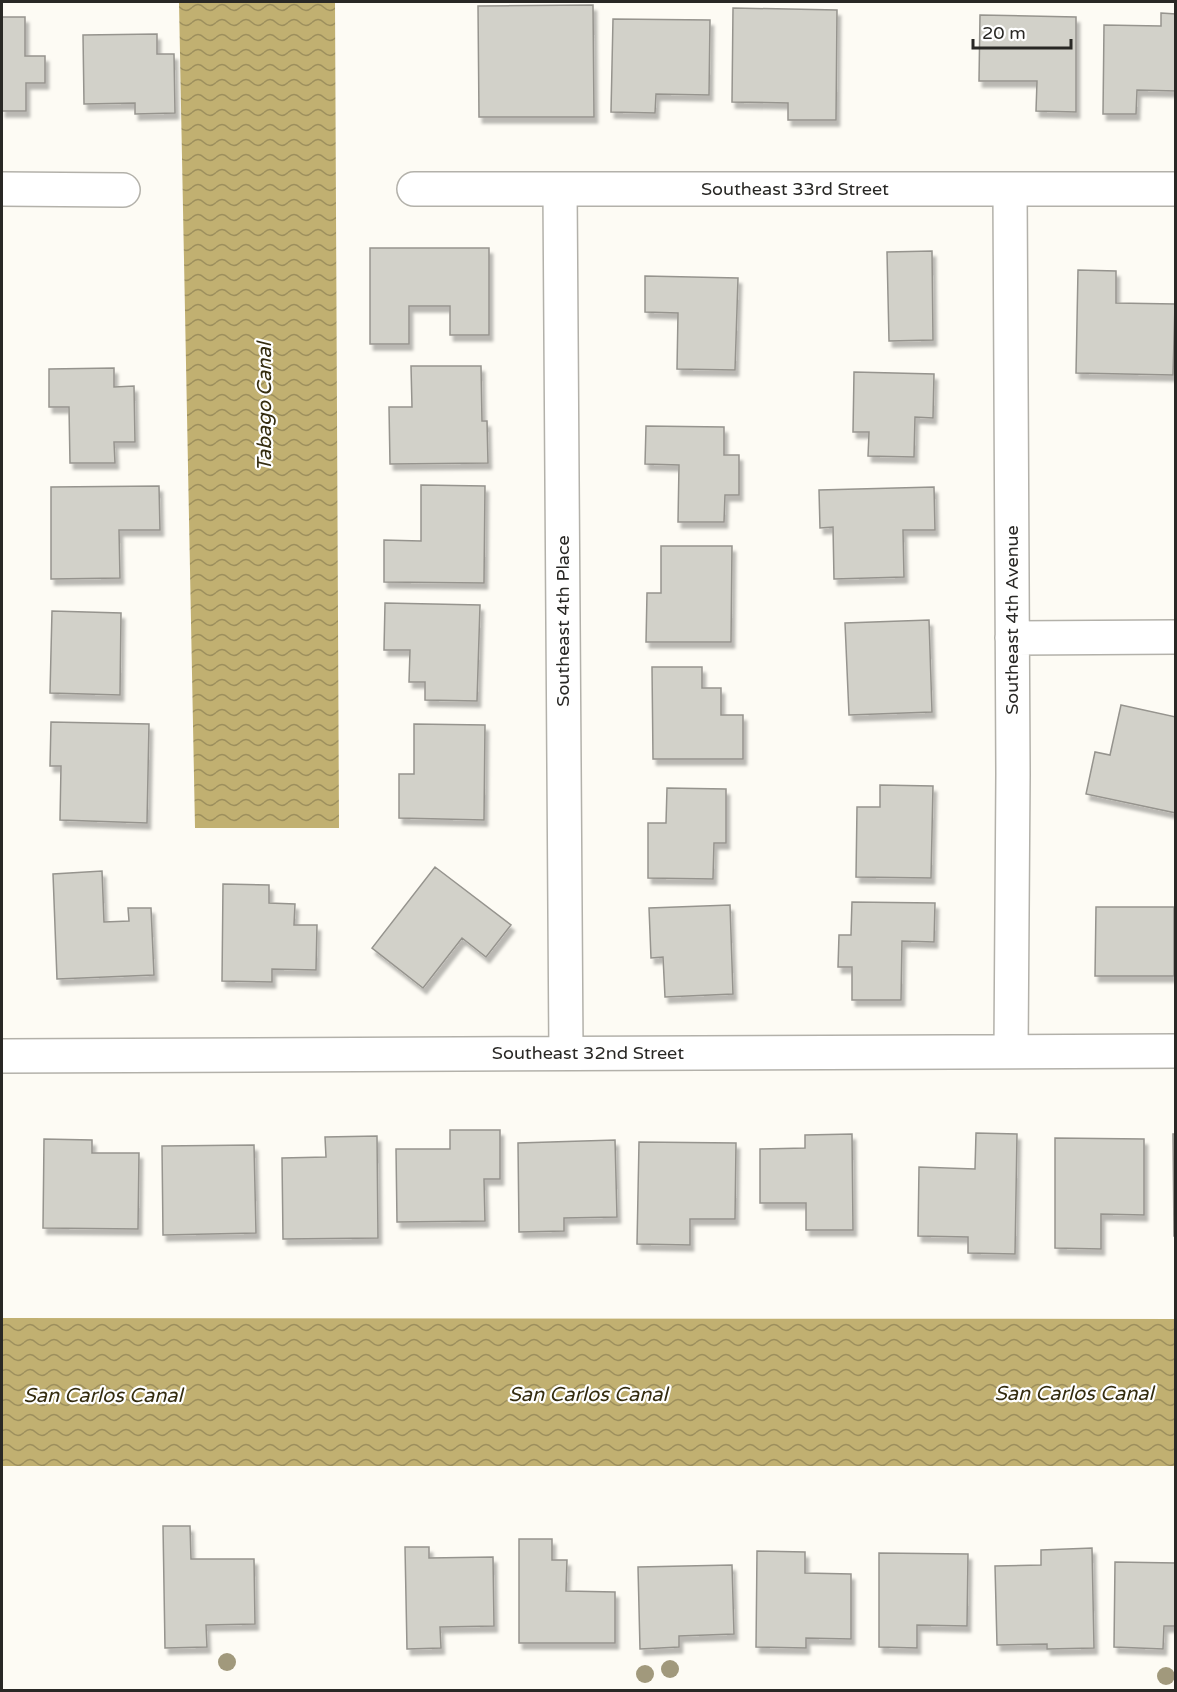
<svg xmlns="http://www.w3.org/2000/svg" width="1177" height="1692" viewBox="0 0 1177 1692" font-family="'Varela Round',sans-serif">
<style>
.water{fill:url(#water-waves)}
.building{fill:#d2d1c9;stroke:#96948e;stroke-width:1.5;filter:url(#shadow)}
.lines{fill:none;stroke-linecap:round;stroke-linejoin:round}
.street-casing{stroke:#b3b1aa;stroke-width:36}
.street{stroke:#fff;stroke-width:33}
.tree{fill:#a1997c}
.labels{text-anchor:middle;stroke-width:4.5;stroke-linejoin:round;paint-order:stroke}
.street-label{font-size:18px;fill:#292825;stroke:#fff}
.water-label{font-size:20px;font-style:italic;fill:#342c0f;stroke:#fff}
</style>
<defs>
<pattern id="water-waves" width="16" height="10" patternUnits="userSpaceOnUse" patternTransform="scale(1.5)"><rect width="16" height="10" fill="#c1b071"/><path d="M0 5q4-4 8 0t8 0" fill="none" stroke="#9d8f5d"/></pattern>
<filter id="shadow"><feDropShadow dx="3.5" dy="6" stdDeviation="1.5" flood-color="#0004"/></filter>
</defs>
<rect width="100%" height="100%" fill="#fdfbf4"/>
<path class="water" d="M 179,2 L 335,2 L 339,828 L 195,828 Z
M 2,1318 L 1175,1319 L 1175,1466 L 2,1466 Z"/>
<path class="building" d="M 593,5 L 594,117 L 479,117 L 478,6 Z
M 733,8 L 837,10 L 836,120 L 788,120 L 788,103 L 732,102 Z
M 1161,13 L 1176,14 L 1176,91 L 1137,90 L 1136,114 L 1103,114 L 1104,25 L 1161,26 Z
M 980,15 L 1076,17 L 1076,112 L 1036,111 L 1037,81 L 979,81 Z
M 2,17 L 25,17 L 25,56 L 45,56 L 45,83 L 26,83 L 26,111 L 2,111 Z
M 613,19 L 710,20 L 709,95 L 656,94 L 655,113 L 611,112 Z
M 157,34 L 157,54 L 174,54 L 175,113 L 135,114 L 135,103 L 84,104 L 83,35 Z
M 370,248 L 489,248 L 489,335 L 450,335 L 450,306 L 409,306 L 409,344 L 370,344 Z
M 932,251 L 933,340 L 889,341 L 887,252 Z
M 1078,270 L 1116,271 L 1116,303 L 1175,304 L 1173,375 L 1076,373 Z
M 645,276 L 738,278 L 735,370 L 677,369 L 678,313 L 645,312 Z
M 411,366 L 481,366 L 482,421 L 487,421 L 488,463 L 390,464 L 389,407 L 412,407 Z
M 114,368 L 114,387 L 134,386 L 135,442 L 114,442 L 115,463 L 70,463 L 69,407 L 49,407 L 49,369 Z
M 854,372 L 934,374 L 933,418 L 915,417 L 914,457 L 868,456 L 869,432 L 853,432 Z
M 646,426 L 724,427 L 724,455 L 739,455 L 739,495 L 725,495 L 724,522 L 678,522 L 679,465 L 645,464 Z
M 421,485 L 485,486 L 484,583 L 384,582 L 384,540 L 421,541 Z
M 159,486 L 160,530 L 119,530 L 120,578 L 51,579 L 51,487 Z
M 934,487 L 935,530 L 903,530 L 904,577 L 834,579 L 833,527 L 820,528 L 819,490 Z
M 661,546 L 732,546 L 731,642 L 646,642 L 647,593 L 661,593 Z
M 385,603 L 480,605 L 477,701 L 425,700 L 425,682 L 409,682 L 410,650 L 384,650 Z
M 52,611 L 121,613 L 120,695 L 50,693 Z
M 929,620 L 932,712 L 849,715 L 845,623 Z
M 652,667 L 702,667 L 702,688 L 721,688 L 721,715 L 743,715 L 743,759 L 653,759 Z
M 1121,705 L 1176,717 L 1176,813 L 1086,794 L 1095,752 L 1110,755 Z
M 51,722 L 149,724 L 147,823 L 60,820 L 61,766 L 50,766 Z
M 414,724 L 485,725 L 484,820 L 399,818 L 399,774 L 414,774 Z
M 880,785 L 933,786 L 931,878 L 856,877 L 857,807 L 880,807 Z
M 667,788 L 726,789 L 726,843 L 714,843 L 713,879 L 648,878 L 648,823 L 666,823 Z
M 435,867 L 511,925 L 486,957 L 462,938 L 423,988 L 372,948 Z
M 102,871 L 104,922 L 129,921 L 128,908 L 151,908 L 154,975 L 57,979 L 53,874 Z
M 223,884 L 269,885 L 269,903 L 295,904 L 294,925 L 317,925 L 316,970 L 272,969 L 272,982 L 222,981 Z
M 852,902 L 935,903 L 934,942 L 902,941 L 901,1000 L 852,1000 L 852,967 L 838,967 L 839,935 L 851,935 Z
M 730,905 L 733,994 L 665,997 L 663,957 L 651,958 L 649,908 Z
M 1096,907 L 1174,907 L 1174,976 L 1095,976 Z
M 450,1130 L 500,1130 L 500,1179 L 484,1179 L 485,1221 L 397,1222 L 396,1149 L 450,1149 Z
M 976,1133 L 1017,1134 L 1015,1254 L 968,1253 L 968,1237 L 918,1236 L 919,1167 L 975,1169 Z
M 852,1134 L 853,1230 L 806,1230 L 806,1203 L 760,1203 L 760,1149 L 805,1148 L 805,1135 Z
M 1173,1134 L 1176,1134 L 1176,1236 L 1174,1236 Z
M 377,1136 L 378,1238 L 283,1239 L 282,1158 L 326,1157 L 325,1137 Z
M 1055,1138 L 1144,1139 L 1144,1215 L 1101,1214 L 1101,1249 L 1055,1248 Z
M 44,1139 L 92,1140 L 92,1153 L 139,1153 L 138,1229 L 43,1228 Z
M 615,1140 L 617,1217 L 564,1218 L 564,1231 L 519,1232 L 518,1143 Z
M 639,1142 L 736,1143 L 735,1219 L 690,1219 L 690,1245 L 637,1244 Z
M 254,1145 L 256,1233 L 163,1235 L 162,1146 Z
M 163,1526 L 190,1526 L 191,1559 L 254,1559 L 255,1624 L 206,1625 L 207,1647 L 165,1648 Z
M 519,1539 L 552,1539 L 552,1560 L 567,1560 L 566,1591 L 615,1592 L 615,1643 L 519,1643 Z
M 405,1547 L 429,1547 L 429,1558 L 493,1557 L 494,1626 L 440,1627 L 441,1648 L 407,1649 Z
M 1092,1548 L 1094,1648 L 1047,1649 L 1047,1644 L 997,1645 L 995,1566 L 1041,1565 L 1041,1550 Z
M 757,1551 L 805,1552 L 805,1573 L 851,1574 L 851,1639 L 806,1638 L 806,1648 L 756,1647 Z
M 879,1553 L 968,1554 L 967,1626 L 917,1625 L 917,1648 L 879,1647 Z
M 1115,1562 L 1176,1563 L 1176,1626 L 1164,1626 L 1163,1649 L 1114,1647 Z
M 732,1565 L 734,1634 L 679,1636 L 679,1647 L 640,1649 L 638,1567 Z"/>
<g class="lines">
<g class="street-casing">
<path id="street" d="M 2,189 L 123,190
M 414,189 L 1176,189
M 560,189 L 566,1053
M 1010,189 L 1013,774 L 1011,1051
M 1012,638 L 1176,637
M 2,1056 L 1176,1051"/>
</g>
<use href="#street" class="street"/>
</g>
<g class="tree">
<circle cx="227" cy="1662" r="9"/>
<circle cx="670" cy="1669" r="9"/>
<circle cx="645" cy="1674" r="9"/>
<circle cx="1166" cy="1676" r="9"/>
</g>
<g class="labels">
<g class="street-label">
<text x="795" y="195">Southeast 33rd Street</text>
<text transform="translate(1012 620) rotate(-90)" y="6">Southeast 4th Avenue</text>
<text transform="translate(563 621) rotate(-90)" y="6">Southeast 4th Place</text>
<text x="588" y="1059">Southeast 32nd Street</text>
</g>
<g class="water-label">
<text transform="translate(264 407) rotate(-90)" y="7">Tabago Canal</text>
<text x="1074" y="1400">San Carlos Canal</text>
<text x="588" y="1401">San Carlos Canal</text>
<text x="103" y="1402">San Carlos Canal</text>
</g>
</g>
<rect width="1177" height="1692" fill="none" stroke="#292825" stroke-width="6"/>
<path d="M973 39v9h98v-9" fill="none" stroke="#292825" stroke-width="3"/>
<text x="982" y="39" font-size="18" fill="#292825" stroke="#ffffff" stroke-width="4.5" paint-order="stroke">20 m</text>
</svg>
